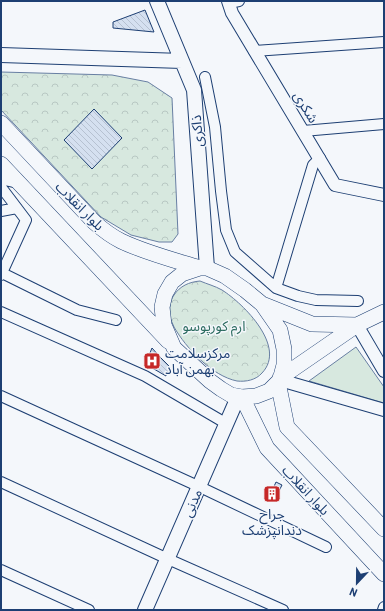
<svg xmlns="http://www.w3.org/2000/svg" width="385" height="611" viewBox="0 0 385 611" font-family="Barlow,'Noto Sans Arabic',sans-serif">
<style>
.green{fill:#d7e8df;stroke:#687fa3}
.forest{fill:url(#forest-crowns);stroke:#687fa3}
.building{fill:url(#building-back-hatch);stroke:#1d3f73}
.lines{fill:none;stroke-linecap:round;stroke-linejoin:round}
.minor-casing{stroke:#1d3f73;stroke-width:12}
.tertiary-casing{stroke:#1d3f73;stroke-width:14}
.secondary-casing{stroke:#1d3f73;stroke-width:16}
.primary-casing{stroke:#1d3f73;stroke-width:16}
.minor{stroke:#f4f7fb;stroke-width:10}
.tertiary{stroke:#f4f7fb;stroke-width:12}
.secondary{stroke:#f4f7fb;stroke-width:14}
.primary{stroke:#f4f7fb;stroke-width:15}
.labels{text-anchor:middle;stroke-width:3;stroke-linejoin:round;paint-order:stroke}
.street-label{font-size:14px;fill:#1d3f73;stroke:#f4f7fb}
.park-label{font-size:14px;fill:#2c6c60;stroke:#f4f7fb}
.poi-label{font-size:14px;fill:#1d3f73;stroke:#f4f7fb;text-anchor:start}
</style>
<defs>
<pattern id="forest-crowns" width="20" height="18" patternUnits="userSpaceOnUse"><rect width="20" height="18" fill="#d7e8df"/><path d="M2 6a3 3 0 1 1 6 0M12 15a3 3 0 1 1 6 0" fill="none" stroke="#b8c8c3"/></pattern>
<pattern id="building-back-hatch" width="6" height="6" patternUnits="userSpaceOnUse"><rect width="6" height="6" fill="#d5e0f0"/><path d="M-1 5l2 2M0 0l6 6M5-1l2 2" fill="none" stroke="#b6c1d1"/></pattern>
</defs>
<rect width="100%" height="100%" fill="#f4f7fb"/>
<path class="green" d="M 356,347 L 384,387 L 384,403 L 309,381 Z"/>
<path class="forest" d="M 1,72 L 112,75 L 148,82 L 172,98 L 178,234 L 172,242 L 159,242 L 131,235 L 101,217 L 1,110 Z
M 200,281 C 207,284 215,286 222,290 C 244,304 287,347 262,373 C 256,380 246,382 237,381 C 212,376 186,348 174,327 C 173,324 170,319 170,316 C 169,309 170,301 174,295 C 180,286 189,282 200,281 Z"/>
<path class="building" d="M 145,10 L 154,32 L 113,28 L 113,22 Z
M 94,109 L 122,138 L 92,169 L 64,140 Z
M 152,348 L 160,357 L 154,369 L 145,365 Z
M 160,357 L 170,367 L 166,376 L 154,369 Z
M 276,482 L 282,485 L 274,501 L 265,497 L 268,490 L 272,491 Z"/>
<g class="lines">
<g class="minor-casing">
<path id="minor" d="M 229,3 L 239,1
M 254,51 L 384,42
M 205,77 L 215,127 L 221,191 L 226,230 L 235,252 L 276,288 L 298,296 L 316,300 L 358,301
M 303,131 L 384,124
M 1,179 L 18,183
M 1,187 L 26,220 L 1,275
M 1,211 L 17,208
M 2,273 L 77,310 L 116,320
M 276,288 L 288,248 L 313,165 L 320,158
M 1,312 L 145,376 L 227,424
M 1,396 L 200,487 L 326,547
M 1,482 L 168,559 L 283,610
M 1,570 L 89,610
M 383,610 L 384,607"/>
</g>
<g class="tertiary-casing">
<path id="tertiary" d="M 228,1 L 232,13 L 335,185 L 384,195
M 357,325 L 384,371
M 280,380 L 384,410"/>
</g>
<g class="secondary-casing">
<path id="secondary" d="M 157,1 L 194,90 L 207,268
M 1,55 L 182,61
M 145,610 L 238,397"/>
</g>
<g class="primary-casing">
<path id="primary" d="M 1,123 L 94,222 C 102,229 111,236 121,241 C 146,253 174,260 200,268
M 1,164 L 168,341
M 200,268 L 207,268 L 225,276 L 245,290 L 262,304 L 280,330 L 284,349 L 284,365 L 280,380 L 269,391 L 256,396 L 242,397 L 231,395 L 221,389 L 210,381 L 174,348 L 164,325 L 162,307 L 165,294 L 172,282 L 182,274 Z
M 262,304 L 312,324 L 357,325
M 280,378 L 357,325 L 384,312
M 278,382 L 287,427 L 384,529
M 242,397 L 267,448 L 384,574"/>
</g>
<use href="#minor" class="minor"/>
<use href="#tertiary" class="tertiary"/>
<use href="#secondary" class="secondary"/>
<use href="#primary" class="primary"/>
</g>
<defs>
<g id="hospital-square" transform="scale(0.9)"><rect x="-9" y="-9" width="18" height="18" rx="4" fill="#c62828" stroke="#f4f7fb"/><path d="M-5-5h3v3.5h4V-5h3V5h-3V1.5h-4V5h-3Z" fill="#fff"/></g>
<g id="building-square" transform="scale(0.9)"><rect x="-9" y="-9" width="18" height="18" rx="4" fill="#c62828" stroke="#f4f7fb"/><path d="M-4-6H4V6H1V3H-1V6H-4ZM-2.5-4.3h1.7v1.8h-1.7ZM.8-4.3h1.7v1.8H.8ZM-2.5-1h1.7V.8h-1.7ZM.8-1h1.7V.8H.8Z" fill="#fff"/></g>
</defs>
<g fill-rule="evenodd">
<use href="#hospital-square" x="152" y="361"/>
<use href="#building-square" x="272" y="494"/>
</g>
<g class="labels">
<g class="street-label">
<text transform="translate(306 107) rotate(59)" y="5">شکری</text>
<text transform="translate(197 131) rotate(-94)" y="5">ذاکری</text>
<text transform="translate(80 206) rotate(45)" y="5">بلوار انقلاب</text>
<text transform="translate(306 490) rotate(47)" y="5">بلوار انقلاب</text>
<text transform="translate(192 503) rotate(-66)" y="5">مدنی</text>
</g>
<g class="park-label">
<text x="214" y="331">ارم کورپوسو</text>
</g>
<g class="poi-label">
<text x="165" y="358">مرکزسلامت<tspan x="165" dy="16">بهمن آباد</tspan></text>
<text x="272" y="519" text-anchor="middle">جراح<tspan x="272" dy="16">دندانپزشک</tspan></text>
</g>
</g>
<rect width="385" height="611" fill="none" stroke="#1d3f73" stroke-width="4"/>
<g transform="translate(357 583) rotate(202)" stroke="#f4f7fb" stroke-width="3" paint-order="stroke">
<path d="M0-3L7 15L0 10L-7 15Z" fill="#1d3f73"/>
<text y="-6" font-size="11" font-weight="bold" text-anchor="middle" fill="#1d3f73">N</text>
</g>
</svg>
